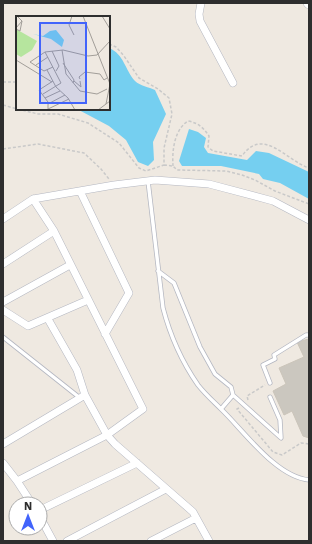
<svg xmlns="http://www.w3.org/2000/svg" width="312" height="544" viewBox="0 0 312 544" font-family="'Work Sans',sans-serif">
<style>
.water{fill:#75cff0}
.building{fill:#cbc7bf;stroke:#cbc5ba}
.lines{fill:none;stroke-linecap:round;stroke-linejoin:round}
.lane-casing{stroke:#b4b7c1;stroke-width:5}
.street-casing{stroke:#b4b7c1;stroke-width:8}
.secondary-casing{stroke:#b4b7c1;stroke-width:10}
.path{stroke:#c9c9c9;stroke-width:1.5;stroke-dasharray:3 2;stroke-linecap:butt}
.lane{stroke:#fff;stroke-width:3.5}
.street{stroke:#fff;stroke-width:7}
.secondary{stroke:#fff;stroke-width:9}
.inset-road{fill:none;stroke:#a29e99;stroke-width:1}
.view{fill:#4264fb;fill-opacity:0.15;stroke:#4264fb;stroke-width:2}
.inset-edge{fill:none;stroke:#2e2e2e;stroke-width:2}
</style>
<rect width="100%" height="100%" fill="#efe9e1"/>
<path class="water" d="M 109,48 C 124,54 125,70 135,81 C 140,86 149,87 155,90 L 166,114 L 153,142 L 154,160 L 148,166 L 138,162 L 126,140 L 109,126 L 77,109 L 109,109 Z
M 189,129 L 198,132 L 206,138 L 204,147 L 208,153 L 247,160 L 256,151 L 269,153 L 309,172 L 309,199 L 280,183 L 263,179 L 259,174 L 221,166 L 182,166 L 179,161 Z"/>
<path class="building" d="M 309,339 L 309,438 L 303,436 L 292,411 L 284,415 L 273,391 L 286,384 L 279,368 L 304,357 L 297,342 Z"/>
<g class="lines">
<g class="lane-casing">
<path id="lane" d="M 148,181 L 163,308 C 170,335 182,362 198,385 C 205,394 213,401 221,409 C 244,431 276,477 309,480
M 158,271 L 174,283 L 200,347 L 215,374 L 231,387 L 233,395 L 221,409
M 3,337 L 80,398
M 270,383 L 263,365 L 275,359 L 274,355 L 306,335 L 309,335
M 233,395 L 281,438 L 280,420 L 270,397"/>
</g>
<g class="street-casing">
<path id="street" d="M 201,3 L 199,14 L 200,21 L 233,83
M 80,191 L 129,293 L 105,334
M 3,219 L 33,199 L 114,185 L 155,180 L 209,184 L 273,201 L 309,220
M 3,264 L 54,231
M 3,302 L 70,265
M 3,310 L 28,326 L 88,300
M 48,319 L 77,370 L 85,395 L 107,435 L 115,444 L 193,512 L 209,541
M 3,444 L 85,395
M 3,463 L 17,481 L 32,504
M 17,481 L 107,435 L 143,409 L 54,231 L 33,199
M 40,510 L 137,463
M 40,517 L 53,541
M 67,541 L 166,489
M 151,541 L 196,518"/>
</g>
<g class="secondary-casing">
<path id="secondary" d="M 308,3 L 309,4"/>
</g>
<path class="path" d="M 3,82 L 17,82
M 3,105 L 17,109
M 18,109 L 38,114 L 58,114 L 88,123 L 119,143 L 139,168 L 146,171 L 164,165 L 164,148 L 172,114 L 169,98 L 158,89 L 139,78 L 124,56 L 116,47 L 109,44
M 3,149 L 38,144 L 84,153 L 101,169 L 109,179
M 164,165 L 173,166 L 177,170 L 226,171 L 242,175 L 255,180 L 275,191 L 309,204
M 173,166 C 172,151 174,130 188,121 C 198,123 203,127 209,136 L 208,147 L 213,151 L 242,156 C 263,126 287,161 309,168
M 248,400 L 247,396 L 265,385
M 239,408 L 237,409 L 273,452 L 282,455 L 301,443 L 309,444"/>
<use href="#lane" class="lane"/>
<use href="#street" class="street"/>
<use href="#secondary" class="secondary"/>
</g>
<g transform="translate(16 16)">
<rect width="94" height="94" fill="#efe9e1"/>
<path d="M 0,13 L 21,25 L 16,34 L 5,41 L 0,38 Z" fill="#b6e59e"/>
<path d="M 40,14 L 48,24 L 46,31 L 35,23 L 17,18 L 27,20 L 34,15 Z" fill="#75cff0"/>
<path class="inset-road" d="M 56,0 L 53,9 L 58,19M 67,0 L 94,68 L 90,88M 86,0 L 94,13M 0,12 L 6,5 L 2,1M 0,13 L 4,15 L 6,5M 46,34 L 50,58 L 64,75 L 81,78 L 91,73M 36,35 L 43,50 L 40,55M 0,44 L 36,66M 47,47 L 58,64 L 57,67M 20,49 L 32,41M 37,51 L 28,55 L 14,46 L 29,36 L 47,34 L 72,40 L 81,39 L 94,25M 31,54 L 40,71 L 52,82 L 59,94M 64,63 L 63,61 L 69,56 L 84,58 L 88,64 L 91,62M 58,65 L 65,71 L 64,65M 27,78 L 45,67 L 29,36M 29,82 L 44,75M 32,88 L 49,79M 32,93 L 53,83M 32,94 L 32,86 L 23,74 L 37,65M 82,94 L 94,85"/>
<path class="view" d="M 24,7 L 70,7 L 70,87 L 24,87 Z"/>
<rect width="94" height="94" class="inset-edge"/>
</g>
<rect width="312" height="544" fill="none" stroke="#2e2e2e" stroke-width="8"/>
<g transform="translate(28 516)"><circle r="19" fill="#ffffff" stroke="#ababab"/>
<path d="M0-3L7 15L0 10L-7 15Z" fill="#4264fb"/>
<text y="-6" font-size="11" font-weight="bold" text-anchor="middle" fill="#2e2e2e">N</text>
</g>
</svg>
